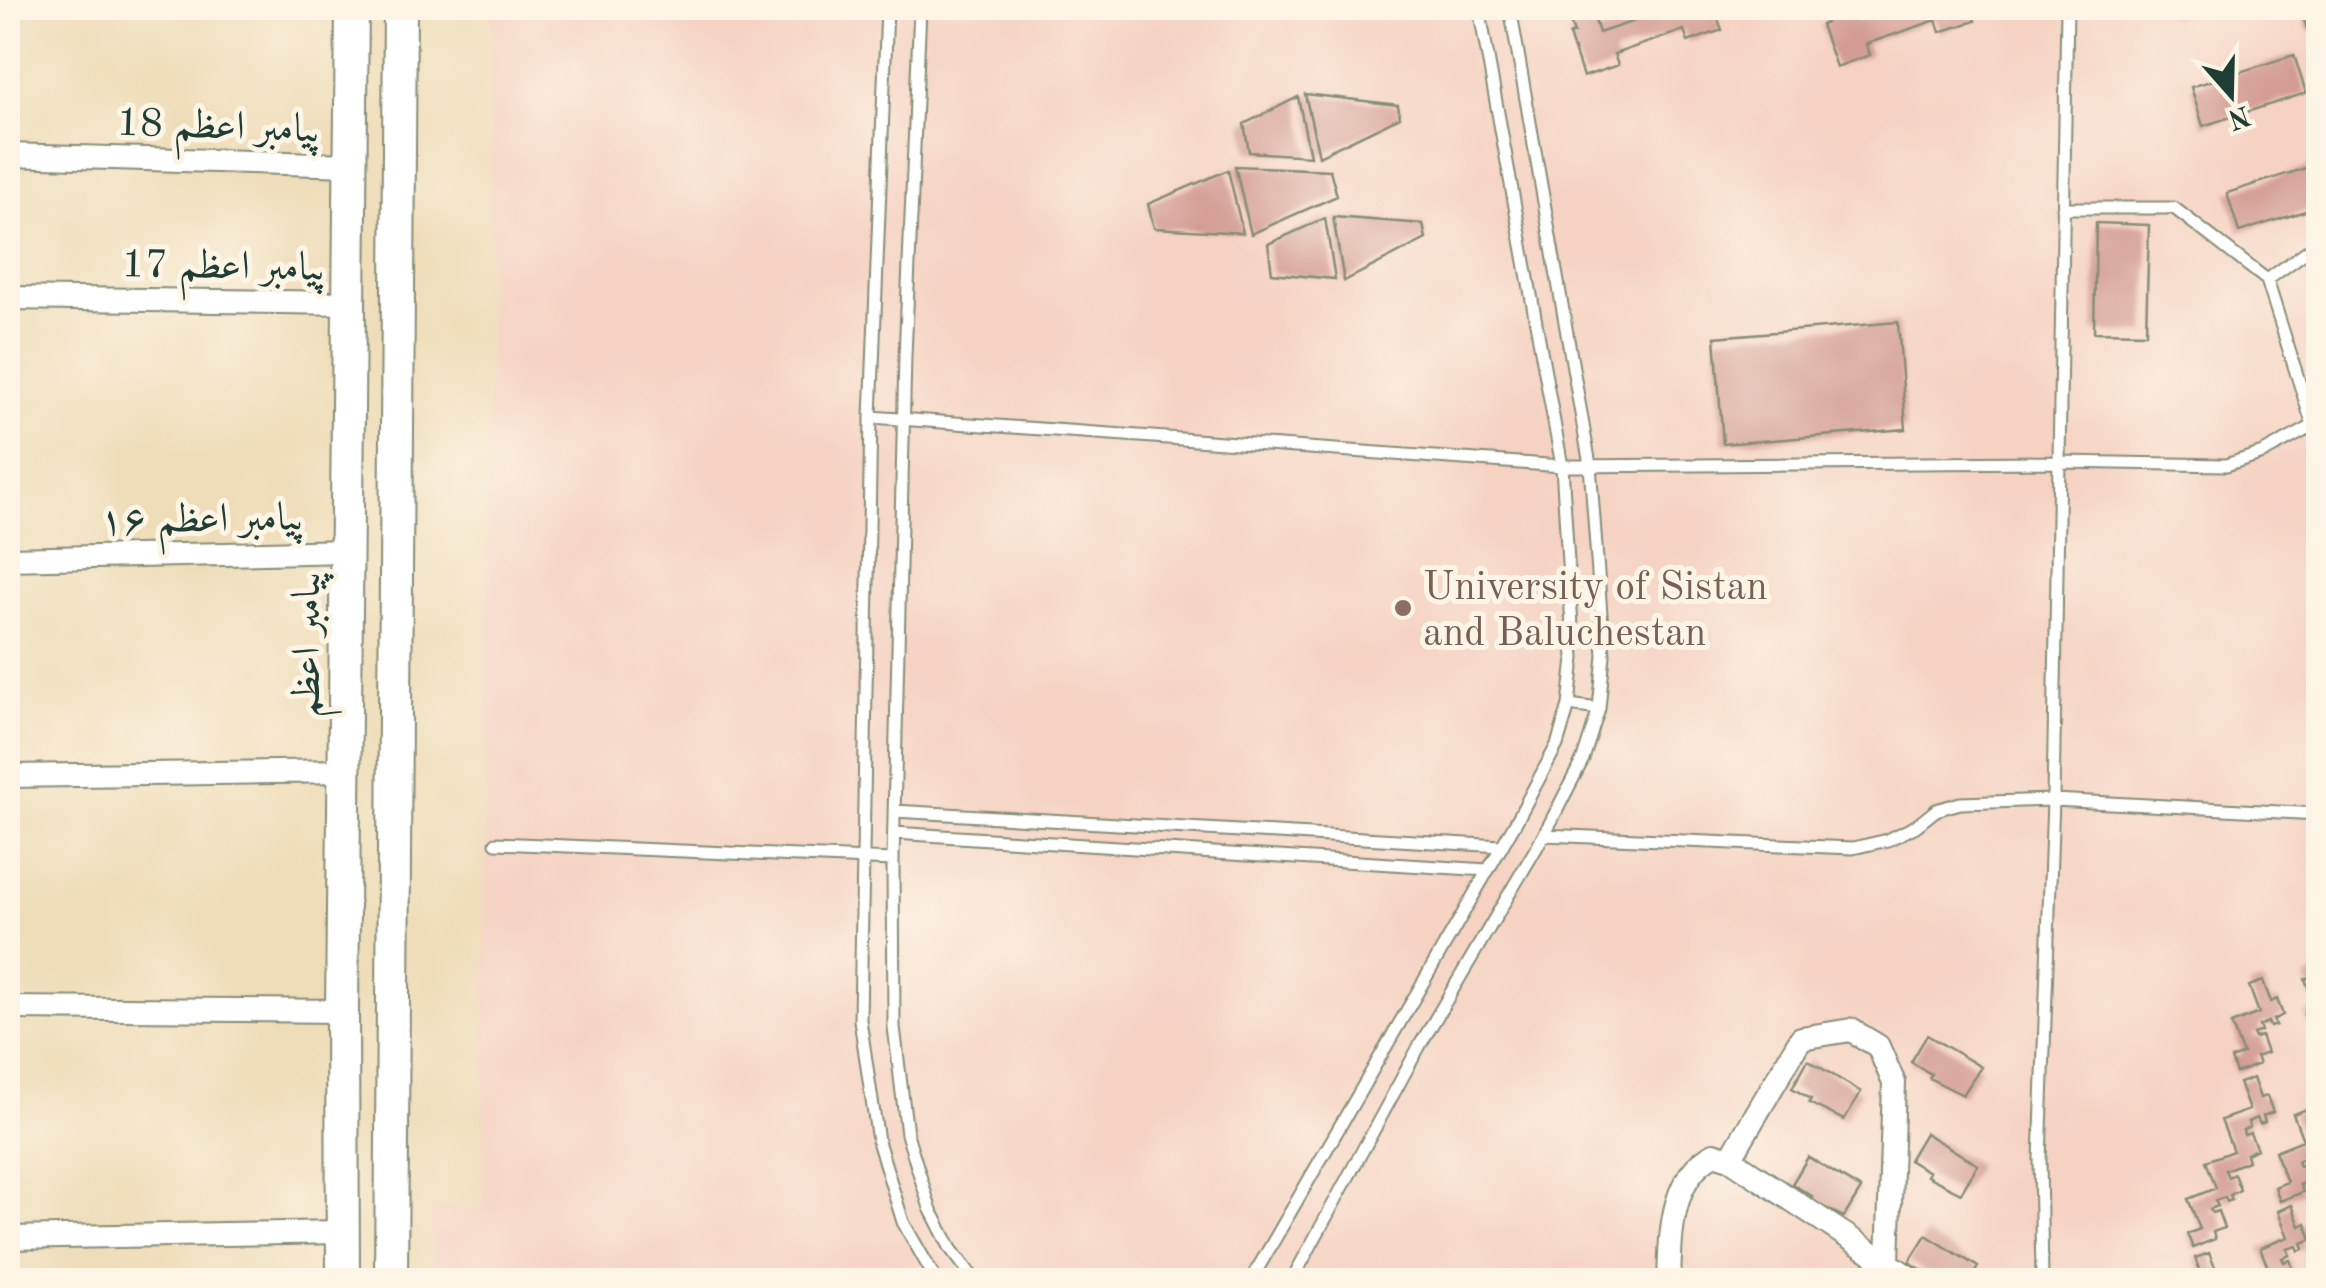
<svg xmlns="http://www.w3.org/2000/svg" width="2326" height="1288" viewBox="0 0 2326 1288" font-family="'Old Standard TT',Amiri,serif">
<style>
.built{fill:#f5d2c2}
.building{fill:#d39b92}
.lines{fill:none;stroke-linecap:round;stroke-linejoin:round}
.service-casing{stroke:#878d77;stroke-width:15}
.minor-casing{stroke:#878d77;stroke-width:26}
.secondary-casing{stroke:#878d77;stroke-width:36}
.service{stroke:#fff;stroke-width:11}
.minor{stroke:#fff;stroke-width:22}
.secondary{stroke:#fff;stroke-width:32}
.education-dot{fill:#8d6e63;stroke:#fcf5e5;stroke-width:4}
.labels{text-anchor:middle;stroke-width:10;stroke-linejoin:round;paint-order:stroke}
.street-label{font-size:40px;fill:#1f3d34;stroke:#fcf5e5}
.education-label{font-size:40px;fill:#785e54;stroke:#fcf5e5;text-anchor:start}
</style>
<rect width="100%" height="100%" fill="#fcf5e5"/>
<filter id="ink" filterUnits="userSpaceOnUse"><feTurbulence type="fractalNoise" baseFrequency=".01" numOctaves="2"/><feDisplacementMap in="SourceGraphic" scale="20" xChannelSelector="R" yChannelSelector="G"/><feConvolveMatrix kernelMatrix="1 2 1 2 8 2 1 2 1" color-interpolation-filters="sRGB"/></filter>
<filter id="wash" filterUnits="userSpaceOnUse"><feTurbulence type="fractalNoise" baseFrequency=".0048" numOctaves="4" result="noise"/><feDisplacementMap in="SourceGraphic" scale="40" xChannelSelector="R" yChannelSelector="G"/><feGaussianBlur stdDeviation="2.25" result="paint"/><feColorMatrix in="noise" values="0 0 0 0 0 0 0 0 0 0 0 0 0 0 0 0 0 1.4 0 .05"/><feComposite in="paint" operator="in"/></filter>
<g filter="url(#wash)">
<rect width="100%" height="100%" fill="#efddba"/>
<path class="built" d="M 491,8 L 2318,8 L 2318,1280 L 434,1280 L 430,1208 L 483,1207 Z"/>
<g id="blocks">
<path class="building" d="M 1565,8 L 1591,8 L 1599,33 L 1673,8 L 1714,8 L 1722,30 L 1688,42 L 1684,30 L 1614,54 L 1618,65 L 1583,77 L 1569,35 L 1574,33 Z
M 1821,8 L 1848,8 L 1853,21 L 1892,8 L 1970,8 L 1975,21 L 1940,32 L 1936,20 L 1866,44 L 1870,55 L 1836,67 L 1821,25 L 1826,23 Z
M 2166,8 L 2197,8 L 2169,17 Z
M 2300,8 L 2318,8 L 2318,28 L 2308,32 Z
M 2294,55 L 2306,93 L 2203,126 L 2191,87 Z
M 1305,94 L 1398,105 L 1400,117 L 1319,156 Z
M 1298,97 L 1310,156 L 1249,152 L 1244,124 Z
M 2318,164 L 2318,207 L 2239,232 L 2227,193 Z
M 1235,166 L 1330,170 L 1337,196 L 1251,234 Z
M 1228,170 L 1243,233 L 1154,228 L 1148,204 Z
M 1333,217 L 1423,224 L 1426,239 L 1344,281 Z
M 1325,218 L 1335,279 L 1272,273 L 1268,244 Z
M 2096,223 L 2149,225 L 2146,333 L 2094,332 Z
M 1898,322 L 1906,429 L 1723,444 L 1715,337 Z
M 2318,973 L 2318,1025 L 2309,1028 L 2304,1014 L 2316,1009 L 2305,979 Z
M 2263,981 L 2271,1002 L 2277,999 L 2283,1015 L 2273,1020 L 2276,1025 L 2270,1027 L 2268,1022 L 2259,1026 L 2261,1031 L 2253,1034 L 2255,1038 L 2261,1036 L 2267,1053 L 2256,1057 L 2259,1064 L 2236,1073 L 2231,1059 L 2243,1054 L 2231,1024 L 2259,1013 L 2249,986 Z
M 1927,1035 L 1981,1067 L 1963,1095 L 1929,1078 L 1931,1074 L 1911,1062 Z
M 1808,1060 L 1861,1092 L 1844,1120 L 1809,1103 L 1811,1099 L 1792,1088 Z
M 2253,1078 L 2260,1098 L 2267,1096 L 2273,1112 L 2263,1116 L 2265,1122 L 2260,1124 L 2257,1118 L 2248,1122 L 2250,1127 L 2243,1130 L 2244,1135 L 2250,1133 L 2257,1149 L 2246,1154 L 2248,1161 L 2225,1170 L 2228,1177 L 2234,1174 L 2240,1190 L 2230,1195 L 2232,1200 L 2227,1202 L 2225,1197 L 2215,1201 L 2218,1206 L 2210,1209 L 2212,1213 L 2218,1211 L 2224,1228 L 2213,1232 L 2215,1239 L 2193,1248 L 2187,1234 L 2200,1229 L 2188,1199 L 2216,1188 L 2206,1161 L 2233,1151 L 2221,1120 L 2249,1110 L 2239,1083 Z
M 2307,1109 L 2315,1129 L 2318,1128 L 2318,1153 L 2314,1155 L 2312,1149 L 2303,1153 L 2305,1158 L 2297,1161 L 2299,1166 L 2305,1164 L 2311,1180 L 2300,1185 L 2303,1192 L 2280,1201 L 2275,1187 L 2287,1182 L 2275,1151 L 2303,1140 L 2293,1114 Z
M 1925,1133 L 1978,1165 L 1961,1193 L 1927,1176 L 1929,1172 L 1909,1160 Z
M 1808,1157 L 1861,1189 L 1844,1217 L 1809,1200 L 1812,1196 L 1792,1184 Z
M 2292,1205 L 2300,1226 L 2306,1223 L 2312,1239 L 2302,1243 L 2304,1249 L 2299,1251 L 2297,1246 L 2287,1249 L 2290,1255 L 2282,1258 L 2284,1262 L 2290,1260 L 2296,1277 L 2273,1280 L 2260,1248 L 2288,1237 L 2278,1211 Z
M 1926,1235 L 1978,1267 L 1970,1280 L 1931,1280 L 1927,1278 L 1929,1274 L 1909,1262 Z
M 2209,1253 L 2216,1270 L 2221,1268 L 2226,1280 L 2203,1280 L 2195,1258 Z"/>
</g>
</g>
<g filter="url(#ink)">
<use href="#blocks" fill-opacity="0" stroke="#878d77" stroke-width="2.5"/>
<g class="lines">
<g class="service-casing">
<path id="service" d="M 887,8 L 871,417 L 860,1020 L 878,1141 L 903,1222 L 936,1280
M 920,8 L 905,356 L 893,860 L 894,1027 L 907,1134 L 930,1208 L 951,1249 L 975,1280
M 2267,280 L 2318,243
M 871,417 L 1562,466 L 2060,462 L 2226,465 L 2263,453 L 2313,426 L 2267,280 L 2174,208 L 2063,208
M 1569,705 L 1599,709
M 894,811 L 1502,846
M 894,833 L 1488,870
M 1544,835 L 1853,848 L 1888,840 L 1916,826 L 1936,810 L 1960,803 L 2053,800 L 2318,814
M 496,843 L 893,860
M 1251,1280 L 1517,820 L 1557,745 L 1569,705 L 1574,658 L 1562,466 L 1479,8
M 1292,1280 L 1420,1045 L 1544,835 L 1583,759 L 1599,709 L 1604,655 L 1590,465 L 1510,8
M 2042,1280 L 2040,1159 L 2053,800 L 2067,8"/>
</g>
<g class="minor-casing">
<path id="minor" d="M 8,155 L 351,165
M 8,298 L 349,303
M 8,559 L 348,551
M 8,776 L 346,771
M 8,1008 L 342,1011
M 1730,1159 L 1913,1280
M 8,1238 L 343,1232
M 1669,1280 C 1671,1236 1669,1178 1714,1154 L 1730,1159 L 1801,1038 L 1851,1030 L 1878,1046 L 1894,1083 L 1888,1262"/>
</g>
<g class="secondary-casing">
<path id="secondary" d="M 343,1280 L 342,1011 L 352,8
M 391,1280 L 400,8"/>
</g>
<use href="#service" class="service"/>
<use href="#minor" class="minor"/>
<use href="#secondary" class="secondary"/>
</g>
</g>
<circle class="education-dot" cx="1403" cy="608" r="10"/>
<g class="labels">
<g class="street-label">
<text transform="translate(219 124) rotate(2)" y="14">پیامبر اعظم 18</text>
<text transform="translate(224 264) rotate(1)" y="14">پیامبر اعظم 17</text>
<text transform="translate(202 517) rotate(-1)" y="14">پیامبر اعظم ۱۶</text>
<text transform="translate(305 644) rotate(-90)" y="14">پیامبر اعظم</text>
</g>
<g class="education-label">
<text x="1423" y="599">University of Sistan<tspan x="1423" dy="46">and Baluchestan</tspan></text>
</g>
</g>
<rect width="2326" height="1288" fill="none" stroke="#fcf5e5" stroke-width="40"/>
<g transform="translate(2231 95) rotate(160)" stroke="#fcf5e5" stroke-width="8" paint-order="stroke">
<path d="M0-8L18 38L0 25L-18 38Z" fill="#1f3d34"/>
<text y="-15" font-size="28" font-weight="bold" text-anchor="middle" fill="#1f3d34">N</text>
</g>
</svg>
